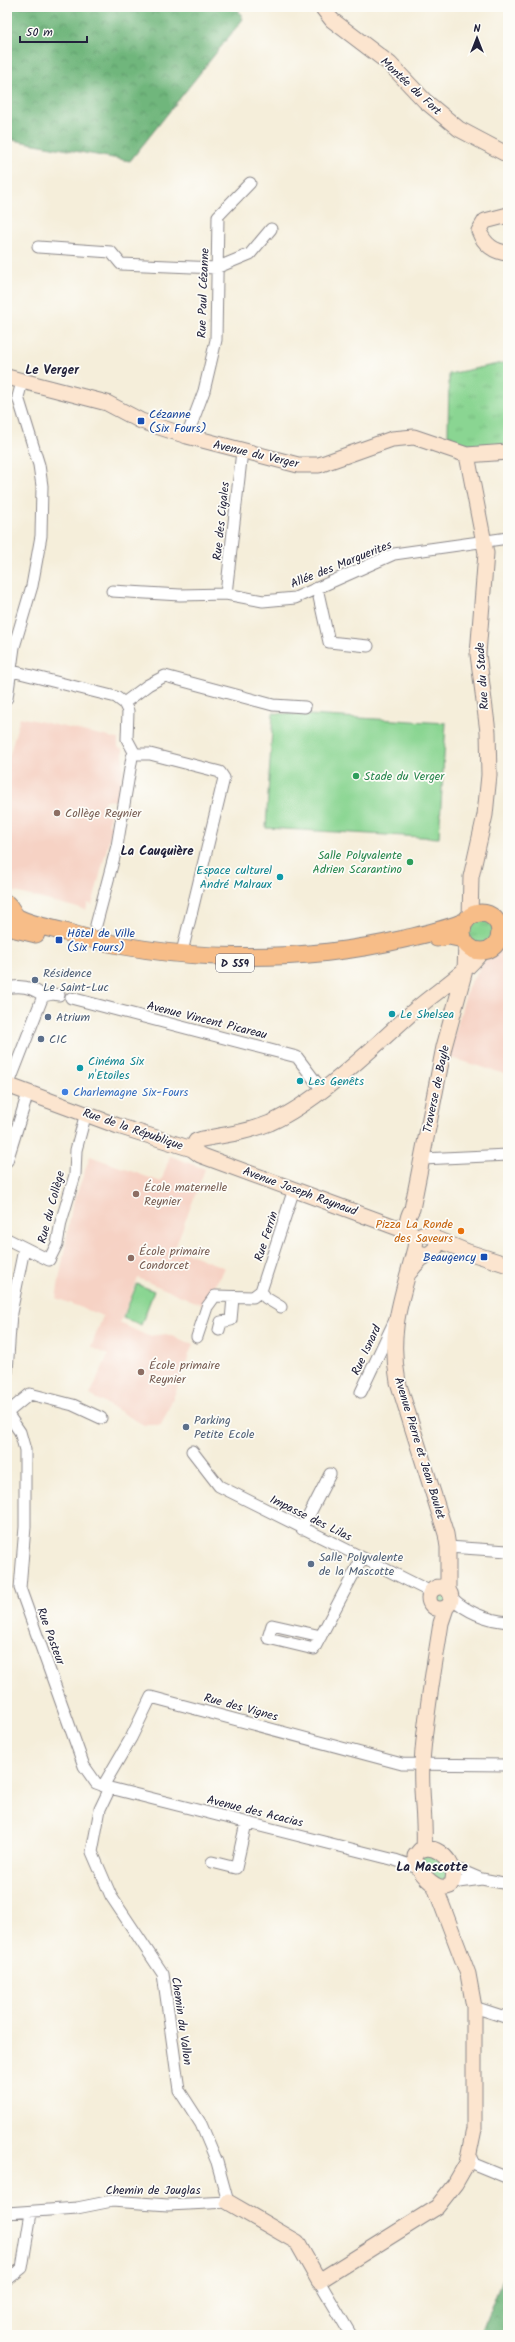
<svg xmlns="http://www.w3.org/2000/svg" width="515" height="2342" viewBox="0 0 515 2342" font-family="Kalam,sans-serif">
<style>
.built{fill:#f6d2c4}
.grass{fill:url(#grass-tufts);stroke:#567c66}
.forest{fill:url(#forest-crowns);stroke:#486c5c}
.garden{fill:#8ad592;stroke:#567c66}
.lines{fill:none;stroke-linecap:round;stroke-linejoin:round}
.street-casing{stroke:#8c888a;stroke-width:13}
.secondary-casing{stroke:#8c888a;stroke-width:17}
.primary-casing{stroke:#8c888a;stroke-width:19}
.street{stroke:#fff;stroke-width:11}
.secondary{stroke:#fce5cf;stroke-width:15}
.primary{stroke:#f7bd88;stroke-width:17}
.transit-dot{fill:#1a4fb4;stroke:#fdfcf7;stroke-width:1.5}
.leisure-dot{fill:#2e9e5b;stroke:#fdfcf7;stroke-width:1.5}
.education-dot{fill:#8d6e63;stroke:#fdfcf7;stroke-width:1.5}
.culture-dot{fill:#0f9aa8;stroke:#fdfcf7;stroke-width:1.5}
.service-dot{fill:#5c6f8a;stroke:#fdfcf7;stroke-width:1.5}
.shop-dot{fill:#3f7fe0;stroke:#fdfcf7;stroke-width:1.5}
.food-dot{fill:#e8710a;stroke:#fdfcf7;stroke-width:1.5}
.labels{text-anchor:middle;stroke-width:3.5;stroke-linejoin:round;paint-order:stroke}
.shield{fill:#fdfcf7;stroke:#646373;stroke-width:1}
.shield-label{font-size:11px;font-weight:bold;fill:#22223b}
.street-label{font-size:12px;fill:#22223b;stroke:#fdfcf7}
.transit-label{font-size:12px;fill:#164399;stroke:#fdfcf7;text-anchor:start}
.leisure-label{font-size:12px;fill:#27864d;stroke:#fdfcf7;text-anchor:start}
.education-label{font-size:12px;fill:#785e54;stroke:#fdfcf7;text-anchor:start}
.culture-label{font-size:12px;fill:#0d838f;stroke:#fdfcf7;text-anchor:start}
.service-label{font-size:12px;fill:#4e5e75;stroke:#fdfcf7;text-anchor:start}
.shop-label{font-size:12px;fill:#366cbe;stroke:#fdfcf7;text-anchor:start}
.food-label{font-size:12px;fill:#c56008;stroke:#fdfcf7;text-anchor:end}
.neighbourhood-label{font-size:13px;font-weight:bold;fill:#22223b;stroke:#fdfcf7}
</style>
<defs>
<pattern id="grass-tufts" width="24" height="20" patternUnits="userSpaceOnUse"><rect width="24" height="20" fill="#8ad592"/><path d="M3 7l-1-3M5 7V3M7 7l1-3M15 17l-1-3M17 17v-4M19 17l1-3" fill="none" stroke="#77b77f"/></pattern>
<pattern id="forest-crowns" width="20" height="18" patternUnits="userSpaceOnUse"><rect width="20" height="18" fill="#6fb67c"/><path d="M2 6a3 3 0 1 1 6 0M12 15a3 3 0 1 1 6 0" fill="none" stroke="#5b9467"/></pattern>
</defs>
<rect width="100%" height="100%" fill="#fdfcf7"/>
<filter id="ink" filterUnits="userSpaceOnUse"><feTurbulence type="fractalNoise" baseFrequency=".025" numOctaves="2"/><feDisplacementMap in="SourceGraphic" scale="8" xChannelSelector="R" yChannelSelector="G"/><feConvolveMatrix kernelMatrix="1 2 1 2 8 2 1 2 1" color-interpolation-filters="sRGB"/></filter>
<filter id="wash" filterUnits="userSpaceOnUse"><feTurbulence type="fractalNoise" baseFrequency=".012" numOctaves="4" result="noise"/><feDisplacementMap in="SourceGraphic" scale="16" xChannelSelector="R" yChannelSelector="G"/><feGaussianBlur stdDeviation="0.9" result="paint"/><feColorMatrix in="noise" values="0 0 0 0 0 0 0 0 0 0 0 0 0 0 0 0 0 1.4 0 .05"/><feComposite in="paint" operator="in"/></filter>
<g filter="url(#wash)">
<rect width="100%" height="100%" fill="#f5eeda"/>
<path class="built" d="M 20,717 L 118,739 L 118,747 L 123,749 L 123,771 L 117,801 L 105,800 L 102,810 L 108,812 L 107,814 L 110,815 L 108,824 L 113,825 L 92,905 L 88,903 L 86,910 L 7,890 L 7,764 Z
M 508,937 L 508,1075 L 448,1057 L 468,987 L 483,963 Z
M 90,1156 L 161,1182 L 170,1156 L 205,1169 L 175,1248 L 225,1268 L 203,1305 L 138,1278 L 120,1323 L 113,1320 L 148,1336 L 166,1334 L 193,1344 L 177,1389 L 161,1425 L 144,1425 L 90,1395 L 108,1355 L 91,1347 L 103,1316 L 56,1298 L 72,1207 Z"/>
<path class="grass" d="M 508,362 L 508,445 L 469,445 L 448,437 L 449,374 Z
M 482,913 C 507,919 505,950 479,950 C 476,949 473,950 470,947 C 467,944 465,938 462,934 L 473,915 Z
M 437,1587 L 441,1587 L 452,1598 L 438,1609 C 432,1607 429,1603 429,1597 Z
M 420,1850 L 453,1867 L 444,1888 L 416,1854 Z"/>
<path class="forest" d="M 7,7 L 237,7 L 243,19 L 130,161 L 7,139 Z
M 508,2264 L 508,2335 L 480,2335 Z"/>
<path class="garden" d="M 273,713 L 446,723 L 439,838 L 266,828 Z
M 137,1284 L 154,1291 L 141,1325 L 123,1318 Z"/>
</g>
<g filter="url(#ink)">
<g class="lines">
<g class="street-casing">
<path id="street" d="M 38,247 L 111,252 L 121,264 L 216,268 L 250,254 L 271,229
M 187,436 L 204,391 L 216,340 L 218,216 L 250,183
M 317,588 L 329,642 L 368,646
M 112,591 L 180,595 L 226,594 L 263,601 L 295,598 L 394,554 L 508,538
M 226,594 L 242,451
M 12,671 L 116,697 L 124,703 L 148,685 L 165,676 L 273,705 L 305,707
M 7,698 L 14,647 L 32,586 L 41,536 L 42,486 L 39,465 L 18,397 L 22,382
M 124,703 L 128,711 L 127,739 L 135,754
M 96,925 L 117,846 L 132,757 L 135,754 L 150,754 L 220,772 L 224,778 L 182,952
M 7,988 C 20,985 33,987 43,996 L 53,994 L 59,995
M 71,998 L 297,1057 L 322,1090
M 8,1086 L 43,996
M 422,1159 L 508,1155
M 7,1161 L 28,1093
M 7,1239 L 49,1260 L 57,1244 L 61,1222 L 75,1175 L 76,1150 L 86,1113
M 261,1291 L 266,1298 L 281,1307
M 7,1312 L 11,1313 L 7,1372
M 11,1313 L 24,1249
M 219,1330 L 221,1322 L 231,1320 L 233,1298
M 197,1337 L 207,1307 L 215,1296 L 253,1297 L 261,1291 L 294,1189
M 361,1392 L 394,1322
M 7,1413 L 20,1432 L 25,1450 L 25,1527 L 20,1588 L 84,1766 L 96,1783 L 110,1788 L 395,1860 L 418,1868
M 7,1413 L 30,1394 L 73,1405 L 101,1418
M 192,1451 L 219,1486 L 431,1592
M 302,1529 L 330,1474
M 448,1547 L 508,1551
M 452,1598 C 467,1612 487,1620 508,1622
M 321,1636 L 272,1625 L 268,1638 L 314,1649 L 362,1558
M 103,1786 L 131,1738 L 151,1697 L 402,1764 L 508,1765
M 212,1862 L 236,1868 L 246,1823
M 453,1867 L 479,1878
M 452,1883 L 482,1879 L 508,1884
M 474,2007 L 508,2018
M 469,2154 L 474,2164 L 508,2178
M 7,2213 L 77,2208 L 112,2201 L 168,2205 L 228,2202 L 217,2162 L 201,2124 L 179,2090 L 163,1974 L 111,1896 L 92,1852 L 100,1809 L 110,1788
M 7,2280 L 22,2268 L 31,2213
M 319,2281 L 351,2335"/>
</g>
<g class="secondary-casing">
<path id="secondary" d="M 322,7 L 332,20 L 390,64 L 425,101 L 459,129 L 508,155
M 508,215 L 485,221 L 479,231 C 484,244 494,252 508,253
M 7,377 L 107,403 L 141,421 L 187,436 L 298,465 L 319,465 L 392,439 L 414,437 L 467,455 L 508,452
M 467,455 L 486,553 L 478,654 L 488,732 L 489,775 L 485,815 L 471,877 L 470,917
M 7,1085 L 118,1126 L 192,1149 L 200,1155 L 409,1232
M 192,1149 L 196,1141 L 202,1139 C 225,1135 248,1132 270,1123 C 321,1100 374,1046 416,1009 C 438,990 465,974 482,951
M 414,1237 C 405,1228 406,1219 412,1209 L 444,1047 L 465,970 L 466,944
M 434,1238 L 468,1252 L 508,1265
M 415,1248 C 402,1298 388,1330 398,1382 L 446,1534 L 448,1547 L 448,1590
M 410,1272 C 413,1267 417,1263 421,1259 C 429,1253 444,1248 433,1236 L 422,1234 L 416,1239 L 415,1248 L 419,1253 L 428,1255
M429 1598a11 11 0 1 1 22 0a11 11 0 1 1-22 0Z
M 424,1848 C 426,1820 420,1792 422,1763 C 425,1716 434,1669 441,1623 L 446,1608
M 427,1848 C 444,1849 461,1871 450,1886 C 435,1893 416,1870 415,1856 L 420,1850 Z
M 228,2202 L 297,2242 L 319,2281 L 437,2207 L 455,2184 L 467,2163 L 474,2129 L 474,2007 L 468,1974 L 434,1884"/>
</g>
<g class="primary-casing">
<path id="primary" d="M 7,904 C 12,908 12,914 18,918 C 32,925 50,928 65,932 C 170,963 298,964 404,939 C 425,934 446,930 466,921
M462 932a19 19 0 1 1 38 0a19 19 0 1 1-38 0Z
M 7,927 L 36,934
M 437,938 L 449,936 L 463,939"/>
</g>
<use href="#street" class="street"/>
<use href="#secondary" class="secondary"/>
<use href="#primary" class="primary"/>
</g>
</g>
<g class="transit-dot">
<rect x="137" y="417" width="8" height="8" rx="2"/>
<rect x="55" y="936" width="8" height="8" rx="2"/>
<rect x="480" y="1253" width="8" height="8" rx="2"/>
</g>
<g class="leisure-dot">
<circle cx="356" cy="776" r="4"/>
<circle cx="410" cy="862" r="4"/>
</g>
<g class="education-dot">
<circle cx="57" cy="813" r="4"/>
<circle cx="136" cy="1194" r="4"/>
<circle cx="131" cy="1258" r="4"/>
<circle cx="141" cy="1372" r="4"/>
</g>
<g class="culture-dot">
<circle cx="280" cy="877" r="4"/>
<circle cx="392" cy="1014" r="4"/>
<circle cx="80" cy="1068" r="4"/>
<circle cx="300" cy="1081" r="4"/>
</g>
<g class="service-dot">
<circle cx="35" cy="980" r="4"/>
<circle cx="48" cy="1017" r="4"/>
<circle cx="41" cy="1039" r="4"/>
<circle cx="186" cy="1427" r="4"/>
<circle cx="311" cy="1564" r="4"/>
</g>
<circle class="shop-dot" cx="65" cy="1092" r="4"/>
<circle class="food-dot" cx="461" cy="1231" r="4"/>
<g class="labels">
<rect class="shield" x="216" y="954" width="38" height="18" rx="3"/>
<g class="shield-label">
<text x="235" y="967">D 559</text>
</g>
<g class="street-label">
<text transform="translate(411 86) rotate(43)" y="4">Montée du Fort</text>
<text transform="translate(203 293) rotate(-88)" y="4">Rue Paul Cézanne</text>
<text transform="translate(256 454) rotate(13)" y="4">Avenue du Verger</text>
<text transform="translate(221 521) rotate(-84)" y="4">Rue des Cigales</text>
<text transform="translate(341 564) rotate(-22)" y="4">Allée des Marguerites</text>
<text transform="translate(482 676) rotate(-94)" y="4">Rue du Stade</text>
<text transform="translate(207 1020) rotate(14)" y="4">Avenue Vincent Picareau</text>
<text transform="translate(436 1089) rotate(-78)" y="4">Traverse de Bayle</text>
<text transform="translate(133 1129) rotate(19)" y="4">Rue de la République</text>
<text transform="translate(300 1191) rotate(20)" y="4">Avenue Joseph Raynaud</text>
<text transform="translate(51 1207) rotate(-75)" y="4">Rue du Collège</text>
<text transform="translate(266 1236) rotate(-72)" y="4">Rue Ferrin</text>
<text transform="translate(366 1350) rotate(-65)" y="4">Rue Isnard</text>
<text transform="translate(420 1448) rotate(73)" y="4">Avenue Pierre et Jean Boulet</text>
<text transform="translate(311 1518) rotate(26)" y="4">Impasse des Lilas</text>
<text transform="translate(51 1636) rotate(70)" y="4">Rue Pasteur</text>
<text transform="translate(241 1707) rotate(15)" y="4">Rue des Vignes</text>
<text transform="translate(255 1811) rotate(14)" y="4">Avenue des Acacias</text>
<text transform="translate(182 2021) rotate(82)" y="4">Chemin du Vallon</text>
<text x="153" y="2194">Chemin de Jouglas</text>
</g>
<g class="transit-label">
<text x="149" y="418">Cézanne<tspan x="149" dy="14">(Six Fours)</tspan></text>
<text x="67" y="937">Hôtel de Ville<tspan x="67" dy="14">(Six Fours)</tspan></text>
<text x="476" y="1261" text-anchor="end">Beaugency</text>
</g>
<g class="leisure-label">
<text x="364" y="780">Stade du Verger</text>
<text x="402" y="859" text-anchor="end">Salle Polyvalente<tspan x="402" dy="14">Adrien Scarantino</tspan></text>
</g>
<g class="education-label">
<text x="65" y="817">Collège Reynier</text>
<text x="144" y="1191">École maternelle<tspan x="144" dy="14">Reynier</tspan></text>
<text x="139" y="1255">École primaire<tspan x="139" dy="14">Condorcet</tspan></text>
<text x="149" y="1369">École primaire<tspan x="149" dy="14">Reynier</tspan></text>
</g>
<g class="culture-label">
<text x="272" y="874" text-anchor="end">Espace culturel<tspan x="272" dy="14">André Malraux</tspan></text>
<text x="400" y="1018">Le Shelsea</text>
<text x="88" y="1065">Cinéma Six<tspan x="88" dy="14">n'Etoiles</tspan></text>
<text x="308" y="1085">Les Genêts</text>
</g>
<g class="service-label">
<text x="43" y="977">Résidence<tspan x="43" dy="14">Le Saint-Luc</tspan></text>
<text x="56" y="1021">Atrium</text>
<text x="49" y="1043">CIC</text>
<text x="194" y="1424">Parking<tspan x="194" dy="14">Petite Ecole</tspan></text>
<text x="319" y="1561">Salle Polyvalente<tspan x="319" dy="14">de la Mascotte</tspan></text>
</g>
<g class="shop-label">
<text x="73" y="1096">Charlemagne Six-Fours</text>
</g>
<g class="food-label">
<text x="453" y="1228">Pizza La Ronde<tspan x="453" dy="14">des Saveurs</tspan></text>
</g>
<g class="neighbourhood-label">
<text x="52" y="374">Le Verger</text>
<text x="157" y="855">La Cauquière</text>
<text x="432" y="1871">La Mascotte</text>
</g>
</g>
<rect width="515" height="2342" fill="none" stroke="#fdfcf7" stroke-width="24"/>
<g transform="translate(477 38)" stroke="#fdfcf7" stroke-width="3" paint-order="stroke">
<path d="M0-3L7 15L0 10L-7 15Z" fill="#22223b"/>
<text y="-6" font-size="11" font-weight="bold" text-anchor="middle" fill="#22223b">N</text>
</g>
<path d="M20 36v6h67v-6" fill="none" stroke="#22223b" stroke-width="2"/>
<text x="26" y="36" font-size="12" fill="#22223b" stroke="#fdfcf7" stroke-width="3" paint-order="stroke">50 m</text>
</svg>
